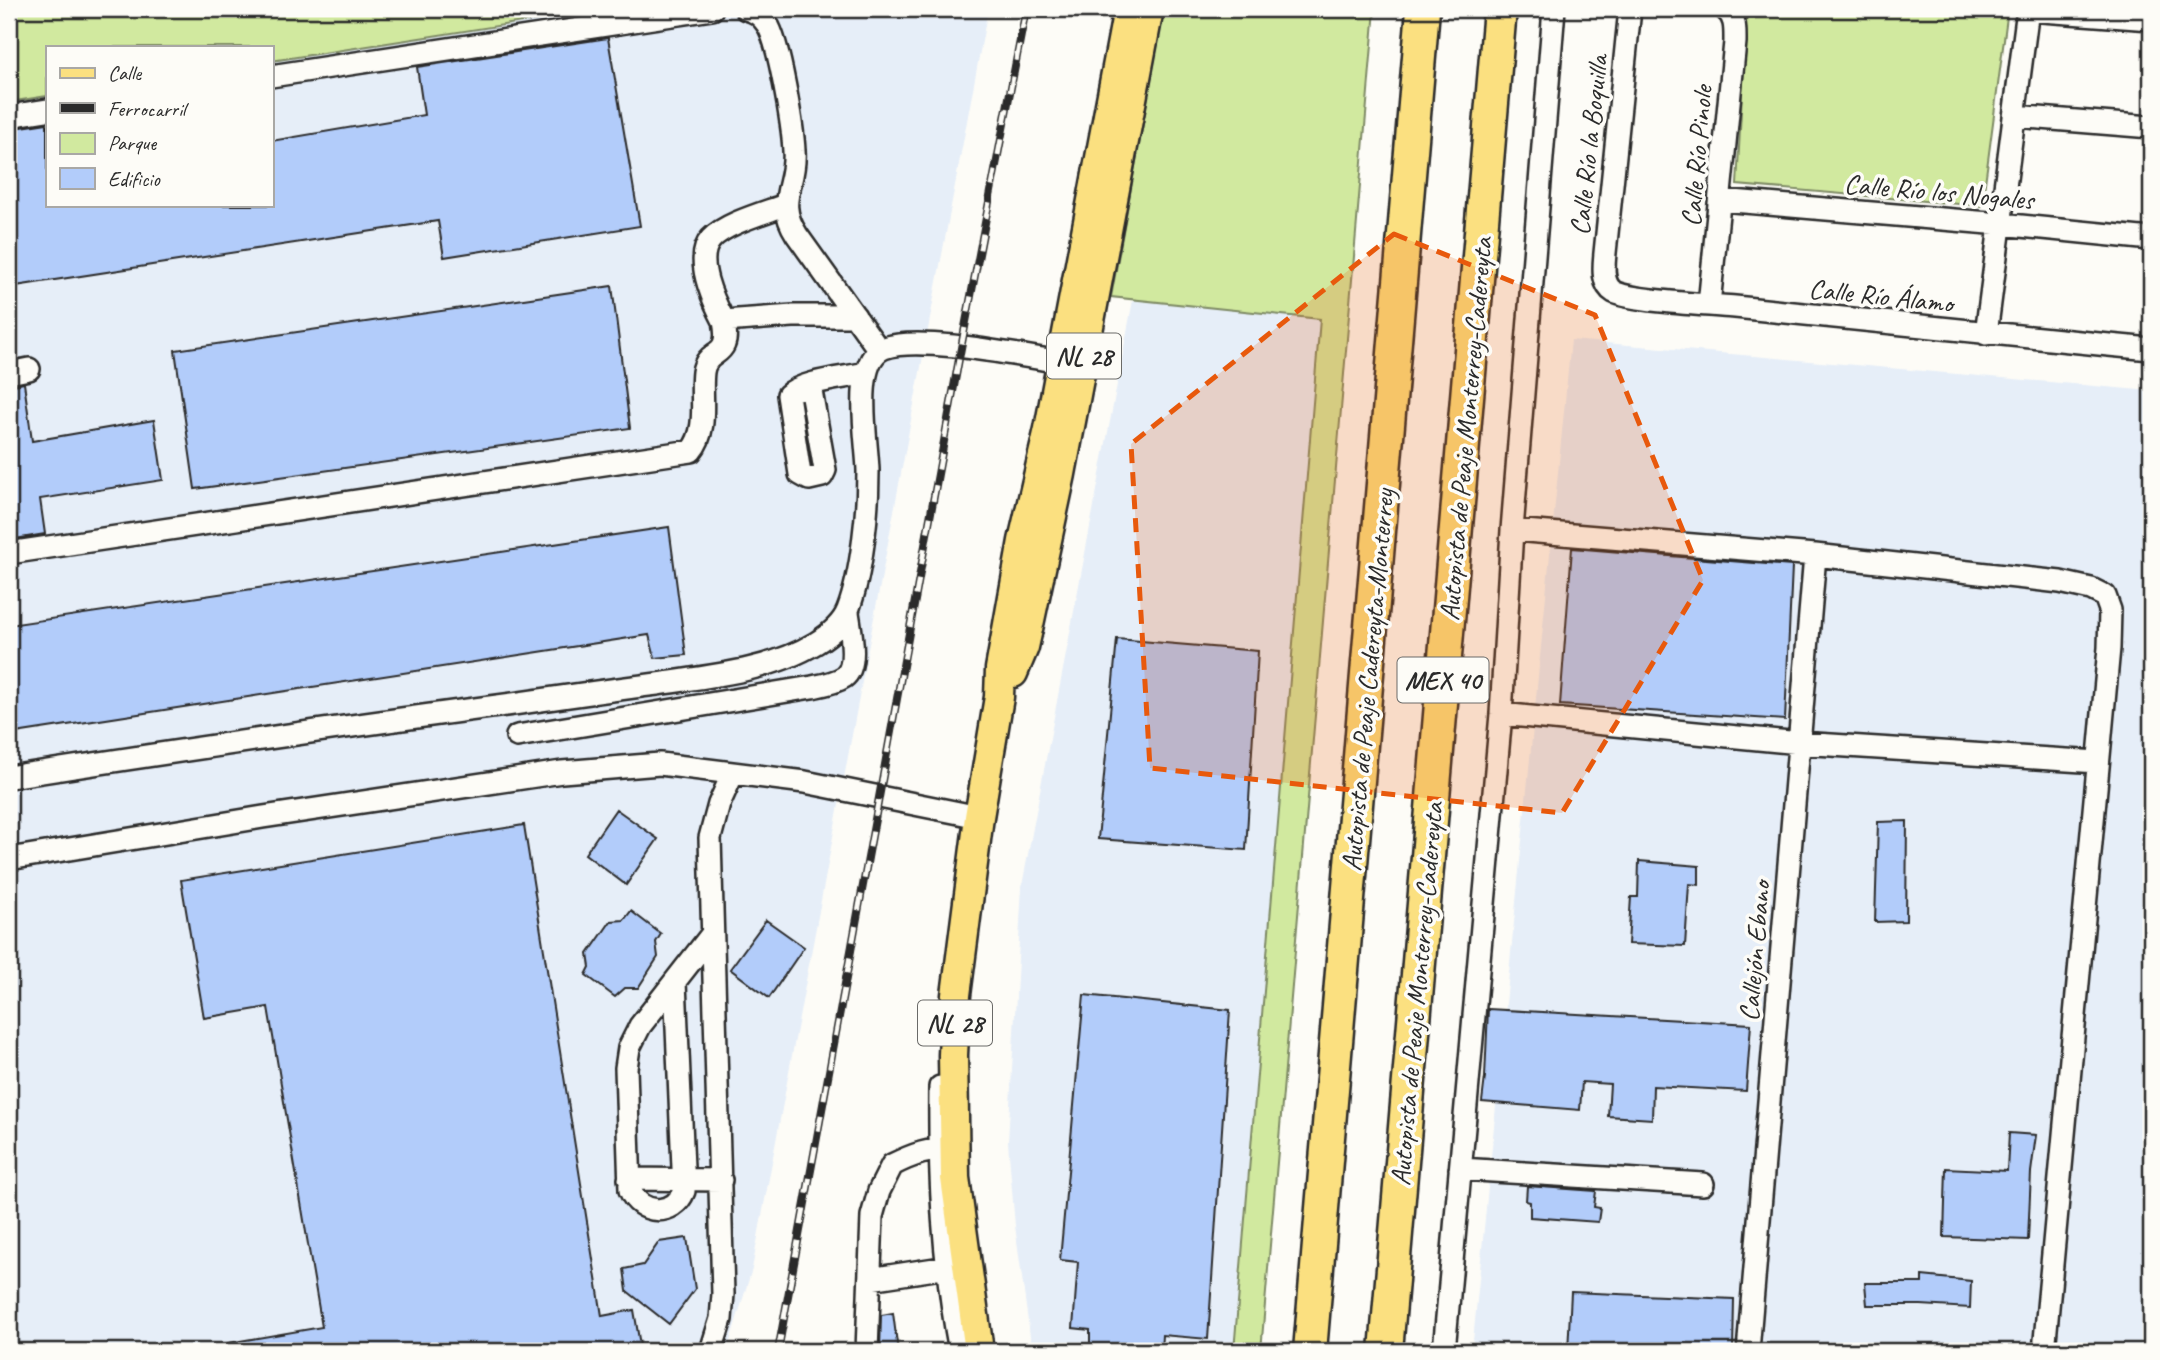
<svg xmlns="http://www.w3.org/2000/svg" width="2160" height="1360" viewBox="0 0 2160 1360" font-family="Caveat,sans-serif">
<style>
.built{fill:#e6eef8}
.green{fill:#d1e99f;stroke:#7e8a65;stroke-width:2}
.building{fill:#b2ccfa;stroke:#2b2b2b;stroke-width:2}
.lines{fill:none;stroke-linecap:round;stroke-linejoin:round}
.minor-casing{stroke:#2b2b2b;stroke-width:26}
.major-casing{stroke:#2b2b2b;stroke-width:33}
.highway-casing{stroke:#2b2b2b;stroke-width:37}
.minor{stroke:#fdfcf7;stroke-width:21}
.major{stroke:#fbe080;stroke-width:28}
.highway{stroke:#fbe080;stroke-width:32}
.rail-casing{stroke:#2b2b2b;stroke-width:8}
.rail{stroke:#fdfcf7;stroke-width:5;stroke-dasharray:16;stroke-linecap:butt}
.marked{fill:#e8590c;fill-opacity:0.2;stroke:#e8590c;stroke-width:5;stroke-dasharray:14 9;stroke-linejoin:round}
.labels{text-anchor:middle;stroke-width:7;stroke-linejoin:round;paint-order:stroke}
.shield{fill:#fdfcf7;stroke:#6a6a68;stroke-width:2}
.shield-label{font-size:26px;font-weight:bold;fill:#2b2b2b}
.street-label{font-size:28px;fill:#2b2b2b;stroke:#fdfcf7}
</style>
<rect width="100%" height="100%" fill="#fdfcf7"/>
<filter id="ink" filterUnits="userSpaceOnUse"><feTurbulence type="fractalNoise" baseFrequency=".0143" numOctaves="2"/><feDisplacementMap in="SourceGraphic" scale="14" xChannelSelector="R" yChannelSelector="G"/><feConvolveMatrix kernelMatrix="1 2 1 2 8 2 1 2 1" color-interpolation-filters="sRGB"/></filter>
<g filter="url(#ink)">
<path class="built" d="M 606,9 L 988,9 L 752,1269 L 727,1351 L 9,1351 L 9,102 L 47,96 L 47,205 L 271,205 L 271,61 Z
M 1133,300 L 1320,318 L 1233,1351 L 1032,1351 L 1015,1226 L 1008,1142 L 1022,886 Z
M 1571,340 L 2151,391 L 2151,1351 L 1472,1351 Z"/>
<path class="green" d="M 9,9 L 606,9 L 271,61 L 271,47 L 47,47 L 47,96 L 9,102 Z
M 1164,9 L 1375,9 L 1261,1351 L 1234,1351 L 1320,319 L 1111,297 Z
M 1742,9 L 2008,9 L 1982,206 L 1737,185 L 1746,18 Z"/>
<path class="building" d="M 608,38 L 640,226 L 444,257 L 438,221 L 9,287 L 9,129 L 47,123 L 47,205 L 271,205 L 271,141 L 424,115 L 417,67 Z
M 612,286 L 630,428 L 195,489 L 175,350 Z
M 24,383 L 32,441 L 154,420 L 163,480 L 40,499 L 45,534 L 9,540 L 9,386 Z
M 669,527 L 686,655 L 655,658 L 649,635 L 9,734 L 9,625 Z
M 1572,548 L 1792,566 L 1785,720 L 1560,705 Z
M 1117,639 L 1258,651 L 1246,850 L 1098,839 Z
M 616,809 L 658,839 L 626,885 L 585,854 Z
M 1907,821 L 1906,921 L 1875,922 L 1878,822 Z
M 524,825 L 602,1316 L 634,1310 L 641,1351 L 229,1351 L 228,1343 L 322,1327 L 268,1007 L 204,1018 L 181,880 Z
M 1639,861 L 1699,866 L 1699,885 L 1689,884 L 1685,946 L 1628,944 L 1631,897 L 1638,897 Z
M 631,911 L 661,934 L 656,942 L 658,957 L 638,988 L 625,988 L 615,997 L 586,975 L 590,967 L 588,954 L 611,921 L 624,920 Z
M 766,920 L 804,947 L 769,998 L 730,969 Z
M 1084,995 L 1230,1010 L 1208,1339 L 1162,1335 L 1161,1351 L 1090,1351 L 1090,1330 L 1073,1328 L 1078,1262 L 1060,1260 Z
M 1488,1009 L 1751,1024 L 1746,1091 L 1653,1086 L 1652,1119 L 1608,1116 L 1610,1084 L 1582,1082 L 1580,1110 L 1482,1102 L 1485,1077 Z
M 2009,1133 L 2036,1135 L 2031,1172 L 2028,1240 L 1944,1237 L 1946,1168 L 2007,1171 Z
M 1527,1186 L 1596,1191 L 1594,1207 L 1600,1208 L 1598,1222 L 1530,1217 L 1530,1202 L 1526,1201 Z
M 687,1238 L 695,1289 L 669,1324 L 627,1291 L 624,1269 L 643,1265 L 659,1242 Z
M 1922,1276 L 1971,1281 L 1970,1308 L 1921,1305 L 1867,1305 L 1865,1283 L 1922,1283 Z
M 1571,1292 L 1734,1299 L 1733,1351 L 1568,1351 Z
M 893,1313 L 898,1351 L 880,1351 L 881,1315 Z"/>
<g class="lines">
<g class="minor-casing">
<path id="minor" d="M 746,9 C 755,11 761,15 767,24 C 779,41 793,128 794,151 C 797,185 774,200 797,235 L 879,350
M 1630,9 L 1605,253 C 1604,265 1601,284 1614,292 C 1631,301 1711,305 1735,307 C 1873,322 2012,336 2151,349
M 2028,10 L 2151,19
M 271,76 L 712,9
M 9,116 L 47,110
M 2014,116 L 2151,127
M 1721,200 L 2001,224 L 2151,239
M 785,205 C 764,213 726,223 711,239 C 693,259 714,302 724,321 L 793,316 L 855,316
M 1709,305 L 1735,42 C 1735,29 1736,17 1725,9
M 1986,334 L 2028,9
M 9,373 L 29,369
M 810,385 L 825,470 L 822,476 L 809,479 L 800,474 L 788,395 C 802,381 846,378 866,373
M 1512,530 L 1815,555 L 2060,582 L 2091,589 L 2105,596 L 2110,610 L 2109,648 L 2044,1351
M 9,553 L 691,451 C 709,430 700,397 703,372 C 707,346 732,361 724,321
M 1501,714 L 1800,743 L 2098,762
M 517,736 L 812,687 C 822,685 835,683 844,677 C 859,666 850,628 848,612
M 9,777 C 177,751 345,726 513,704 C 561,697 609,690 657,684 C 710,676 770,671 816,643 C 829,635 843,623 848,610 C 862,573 868,512 868,472 C 868,444 851,361 884,348 C 919,335 1021,356 1061,362
M 9,859 L 263,817 L 562,772 L 660,764 L 805,782 L 979,817
M 675,982 L 684,1191 C 674,1217 640,1215 630,1190 L 626,1068 L 629,1048 L 640,1026 L 712,934
M 940,1087 C 939,1177 943,1261 960,1351
M 1460,1169 L 1703,1184
M 629,1179 L 721,1180
M 870,1279 L 961,1265
M 711,1351 L 721,1319 L 723,1294 L 710,838 L 719,804 L 733,773
M 867,1351 L 872,1216 L 879,1191 L 892,1165 C 912,1155 930,1148 953,1149
M 1444,1351 L 1501,714 L 1512,530 L 1554,9
M 1748,1351 L 1815,555"/>
</g>
<g class="major-casing">
<path id="major" d="M 1013,673 L 1024,647 L 1030,620 L 1061,474 L 1149,9
M 979,1351 L 955,1178 L 953,1055 L 956,995 L 979,817 L 999,697 L 1000,669 L 1023,541 L 1049,429 L 1128,9"/>
</g>
<g class="highway-casing">
<path id="highway" d="M 1310,1351 L 1423,9
M 1386,1351 L 1500,9"/>
</g>
<use href="#minor" class="minor"/>
<use href="#major" class="major"/>
<use href="#highway" class="highway"/>
<g class="rail-casing">
<path id="rail" d="M 778,1351 L 961,348 L 1026,9"/>
</g>
<use href="#rail" class="rail"/>
</g>
</g>
<path class="marked" d="M 1394,234 L 1595,315 L 1703,580 L 1562,813 L 1150,768 L 1131,444 Z"/>
<g class="labels">
<g class="shield">
<rect x="1047" y="333.5" width="74" height="45" rx="5"/>
<rect x="1397.5" y="657.5" width="91" height="45" rx="5"/>
<rect x="918" y="1000.5" width="74" height="45" rx="5"/>
</g>
<g class="shield-label">
<text x="1084" y="365">NL 28</text>
<text x="1443" y="689">MEX 40</text>
<text x="955" y="1032">NL 28</text>
</g>
<g class="street-label">
<text transform="translate(1588 145) rotate(-84)" y="10">Calle Río la Boquilla</text>
<text transform="translate(1696 156) rotate(-85)" y="10">Calle Río Pinole</text>
<text transform="translate(1939 191) rotate(5)" y="10">Calle Río los Nogales</text>
<text transform="translate(1881 295) rotate(6)" y="10">Calle Río Álamo</text>
<text transform="translate(1465 429) rotate(-85)" y="10">Autopista de Peaje Monterrey-Cadereyta</text>
<text transform="translate(1367 680) rotate(-85)" y="10">Autopista de Peaje Cadereyta-Monterrey</text>
<text transform="translate(1754 951) rotate(-85)" y="10">Callejón Ebano</text>
<text transform="translate(1416 994) rotate(-85)" y="10">Autopista de Peaje Monterrey-Cadereyta</text>
</g>
</g>
<rect width="2160" height="1360" fill="none" stroke="#fdfcf7" stroke-width="35"/>
<rect x="18" y="18" width="2125" height="1325" fill="none" stroke="#2b2b2b" stroke-width="2.5" filter="url(#ink)"/>
<rect x="46" y="46" width="228" height="161" fill="#fdfcf7" stroke="#a9a8a5" stroke-width="2"/>
<rect x="60" y="68" width="35" height="10" fill="#fbe080" stroke="#a9a8a5" stroke-width="2"/>
<text x="108" y="80" font-size="21" fill="#2b2b2b">Calle</text>
<rect x="60" y="103" width="35" height="10" fill="#2b2b2b" stroke="#a9a8a5" stroke-width="2"/>
<text x="108" y="116" font-size="21" fill="#2b2b2b">Ferrocarril</text>
<rect x="60" y="133" width="35" height="21" fill="#d1e99f" stroke="#a9a8a5" stroke-width="2"/>
<text x="108" y="150" font-size="21" fill="#2b2b2b">Parque</text>
<rect x="60" y="168" width="35" height="21" fill="#b2ccfa" stroke="#a9a8a5" stroke-width="2"/>
<text x="108" y="186" font-size="21" fill="#2b2b2b">Edificio</text>
</svg>
